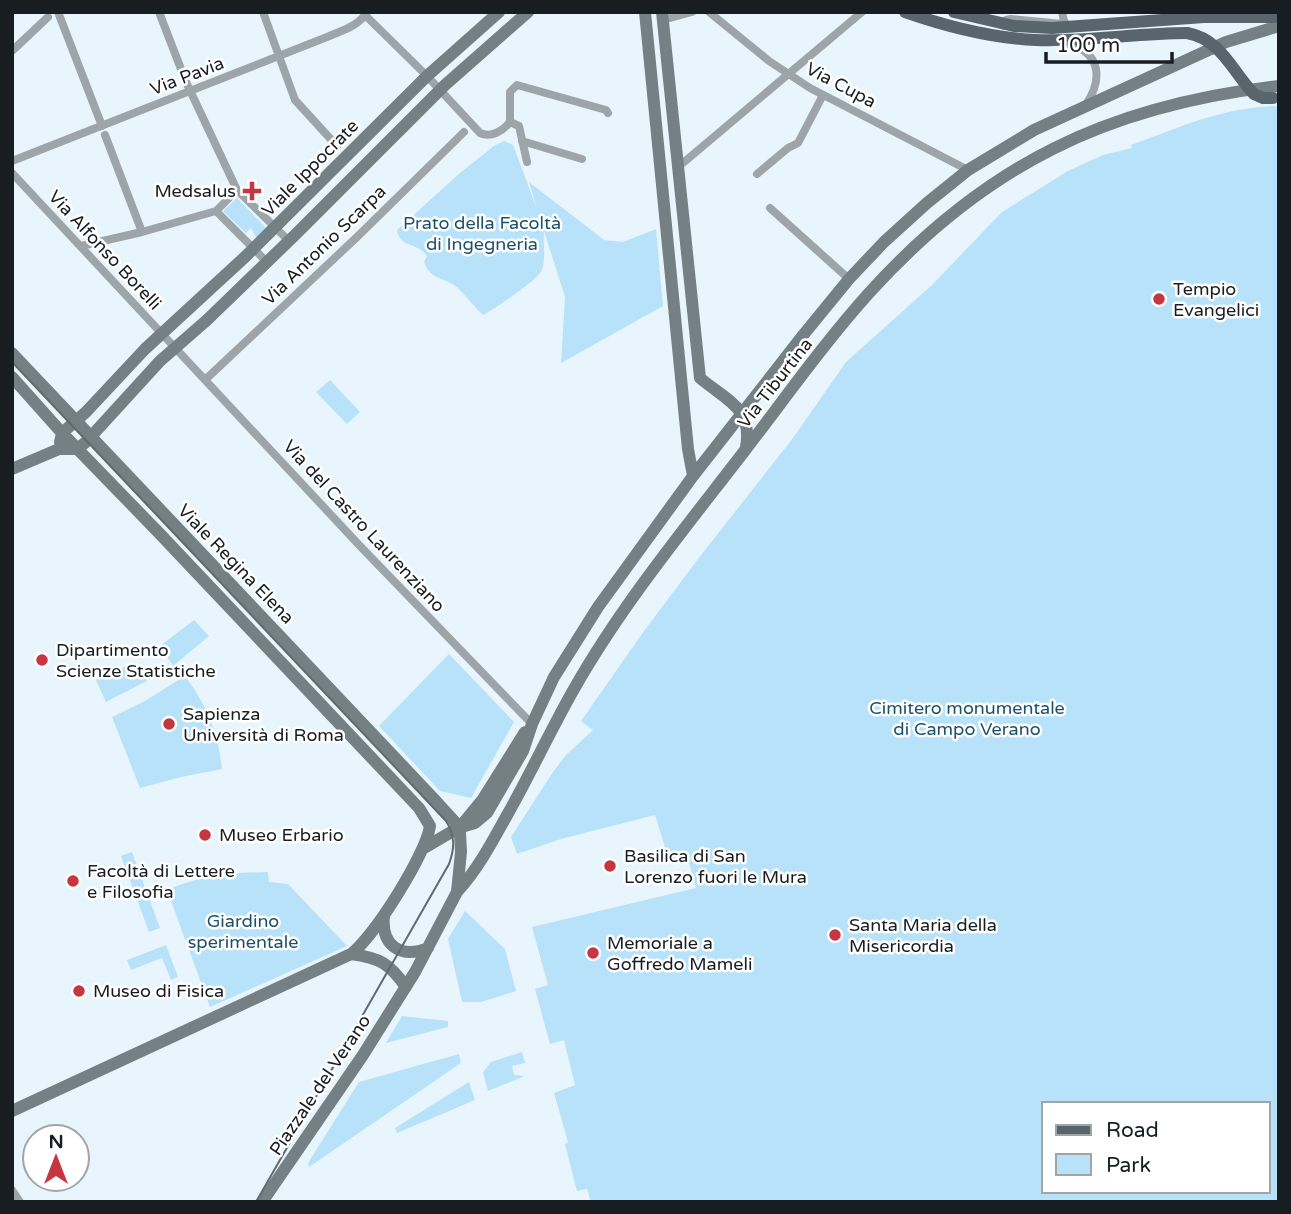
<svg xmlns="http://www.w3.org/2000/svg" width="1291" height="1214" font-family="'Varela Round',sans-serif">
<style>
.green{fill:#b7e2f9;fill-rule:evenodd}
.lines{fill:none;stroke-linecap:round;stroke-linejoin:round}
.street{stroke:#9ea5a9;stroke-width:8}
.secondary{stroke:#758085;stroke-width:12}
.primary{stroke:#59656c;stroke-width:12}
.tram{stroke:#61696e;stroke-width:2}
.primary-bridge{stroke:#59656c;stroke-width:12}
.poi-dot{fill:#c63640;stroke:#fff;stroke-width:2.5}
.labels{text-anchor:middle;stroke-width:5;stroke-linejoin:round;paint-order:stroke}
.street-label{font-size:18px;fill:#171d20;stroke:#fff}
.poi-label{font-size:18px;fill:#171d20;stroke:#fff;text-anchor:start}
.park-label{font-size:18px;fill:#1c516a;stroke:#fff}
</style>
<rect width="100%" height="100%" fill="#e8f5fd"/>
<path class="green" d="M1279 106V1202H591L587 1189 577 1191 565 1144 568 1142 554 1093 575 1085 564 1040 550 1044 535 989 548 985 532 927 696 888 687 855 669 860 655 815 561 839 517 854 511 837 553 772 566 755 593 730 581 721 644 631 698 559 793 438 846 362 932 285 1002 212 1068 171 1103 155 1132 148 1131 145 1142 141C1189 123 1228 107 1279 106ZM1044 1104H1268V1191H1044Z
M504 141 513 145 537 209 529 182 604 240 623 242 656 229 663 306 561 363 565 297 544 231C543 242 546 259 542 270 538 280 493 310 483 315 474 306 467 298 459 289 447 277 430 281 424 262L427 256C418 242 399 248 397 230L460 173 494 146Z
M237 198 265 227V232L257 239 251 228 246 233 223 211Z
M330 380 360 412 347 424 316 392Z
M194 620 209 636 173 666 160 646Z
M449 654 514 722 471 798 440 791 379 726Z
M135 662 147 681 106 702 96 680Z
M185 676C207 706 218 733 222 769L181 777 140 788 112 717 145 701Z
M132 852 160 928 149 932 121 856Z
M268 872 269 882 288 884 347 946 210 1007 167 890C203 875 229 873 268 872Z
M465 911 505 949 516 991 481 1002H462L448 939Z
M166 945 178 977 171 980 162 958 131 970 127 960Z
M402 1016 448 1021V1027L386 1043Z
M522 1052 525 1063 512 1066 514 1075 525 1076 488 1091 483 1072 491 1062Z
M459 1054 461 1063 309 1167 308 1163 359 1082Z
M469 1082 475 1100 397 1133 395 1128Z"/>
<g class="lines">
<path class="street" d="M58 12 102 126
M159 12 186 82 237 190 289 241
M263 12 295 100 337 146
M709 12 769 61 810 88 968 170
M1062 12 1064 21 1069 27
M366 16 427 76 480 133C491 138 503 131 510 122V92L517 85 606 110 608 113
M670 18 692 12
M1005 26 1006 20 1011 19 1063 24
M1066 43C1102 52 1103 80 1085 106
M12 51 48 17
M510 122 519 126 527 162
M105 135 142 232
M522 141 582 159
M12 161 327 37C341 31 359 26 367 12
M677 168 862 12
M12 173 360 546 532 724
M757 174 788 148 798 143 823 95
M770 208 849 279
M216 211 267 262
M81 246 142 232 216 211 237 190
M205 380 357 237 464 132
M12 1190 20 1202"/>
<path class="secondary" d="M645 12 688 449 693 476
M662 12 700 378C726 400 753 408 746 447
M12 353 435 800 455 822 460 833 461 852 457 892 415 972 363 1055 262 1202
M12 377 62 433 160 534 419 808 430 826C426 854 374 937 351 954L12 1111
M60 442 62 433 86 412 145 349 246 256 427 76 499 12
M12 469 59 449H77L86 442 160 361 207 320 296 234 445 85 528 12
M460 827 483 799 525 732
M424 848 458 828 475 823 487 813 523 751 532 724 554 677 598 607 693 476 804 334 849 279 884 242 927 203 968 170 1034 130 1226 42 1279 26
M457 892C478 869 491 844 506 817 530 775 550 731 574 689 623 603 686 527 746 449 786 397 825 342 869 293 985 165 1108 105 1279 86
M384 916C381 946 401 959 428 948
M351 954C380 958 389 963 406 987"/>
<path class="primary" d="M905 12C948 27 990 38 1036 40 1086 42 1137 33 1187 33
M954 12 1014 26 1052 28 1204 17H1279"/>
<path class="tram" d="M12 362 446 821C455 835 455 848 449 864L256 1202"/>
<path class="primary-bridge" d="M1187 33C1221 39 1232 71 1254 94L1263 98H1273"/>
</g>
<g class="poi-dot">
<path d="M248.5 180.5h7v7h7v7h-7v7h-7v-7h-7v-7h7z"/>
<circle cx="1159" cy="299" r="7"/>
<circle cx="42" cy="660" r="7"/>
<circle cx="169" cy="724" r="7"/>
<circle cx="205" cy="835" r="7"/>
<circle cx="610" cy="866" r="7"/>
<circle cx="73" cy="881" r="7"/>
<circle cx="835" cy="935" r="7"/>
<circle cx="593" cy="953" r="7"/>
<circle cx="79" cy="991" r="7"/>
</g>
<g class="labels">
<g class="street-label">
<text transform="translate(187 76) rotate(-21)" y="6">Via Pavia</text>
<text transform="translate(841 85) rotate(28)" y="6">Via Cupa</text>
<text transform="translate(310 168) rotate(-45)" y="6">Viale Ippocrate</text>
<text transform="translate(324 245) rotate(-44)" y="6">Via Antonio Scarpa</text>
<text transform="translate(105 250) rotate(47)" y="6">Via Alfonso Borelli</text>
<text transform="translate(775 383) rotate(-52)" y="6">Via Tiburtina</text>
<text transform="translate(364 526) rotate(47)" y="6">Via del Castro Laurenziano</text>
<text transform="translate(236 564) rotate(46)" y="6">Viale Regina Elena</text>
<text transform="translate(320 1085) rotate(-56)" y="6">Piazzale del Verano</text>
</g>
<g class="poi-label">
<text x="236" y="197" text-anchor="end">Medsalus</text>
<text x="1173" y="295">Tempio<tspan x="1173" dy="21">Evangelici</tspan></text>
<text x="56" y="656">Dipartimento<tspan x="56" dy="21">Scienze Statistiche</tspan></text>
<text x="183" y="720">Sapienza<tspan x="183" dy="21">Università di Roma</tspan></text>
<text x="219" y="841">Museo Erbario</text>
<text x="624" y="862">Basilica di San<tspan x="624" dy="21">Lorenzo fuori le Mura</tspan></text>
<text x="87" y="877">Facoltà di Lettere<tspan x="87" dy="21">e Filosofia</tspan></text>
<text x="849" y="931">Santa Maria della<tspan x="849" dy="21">Misericordia</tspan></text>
<text x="607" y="949">Memoriale a<tspan x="607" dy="21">Goffredo Mameli</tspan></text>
<text x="93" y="997">Museo di Fisica</text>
</g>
<g class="park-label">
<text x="482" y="229">Prato della Facoltà<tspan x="482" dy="21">di Ingegneria</tspan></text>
<text x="967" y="714">Cimitero monumentale<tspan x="967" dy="21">di Campo Verano</tspan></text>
<text x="243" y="927">Giardino<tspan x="243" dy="21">sperimentale</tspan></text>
</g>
</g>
<rect width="1291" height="1214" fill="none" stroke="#171d20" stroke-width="28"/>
<rect x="1042" y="1102" width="228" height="91" fill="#ffffff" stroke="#a2a5a6" stroke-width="2"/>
<rect x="1056" y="1125" width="35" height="10" fill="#59656c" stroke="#a2a5a6" stroke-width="2"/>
<text x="1106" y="1137" font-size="21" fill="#171d20">Road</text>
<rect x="1056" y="1154" width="35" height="21" fill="#b7e2f9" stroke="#a2a5a6" stroke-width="2"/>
<text x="1106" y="1172" font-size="21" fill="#171d20">Park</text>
<g transform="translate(56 1158)"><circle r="33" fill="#ffffff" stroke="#a2a5a6" stroke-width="2"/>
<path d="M0-5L12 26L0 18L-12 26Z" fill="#c63640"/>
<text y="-10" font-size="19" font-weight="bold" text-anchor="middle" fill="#171d20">N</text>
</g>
<path d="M1046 52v10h126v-10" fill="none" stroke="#171d20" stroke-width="3.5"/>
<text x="1056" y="52" font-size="21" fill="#171d20" stroke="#ffffff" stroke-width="5" paint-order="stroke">100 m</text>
</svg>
